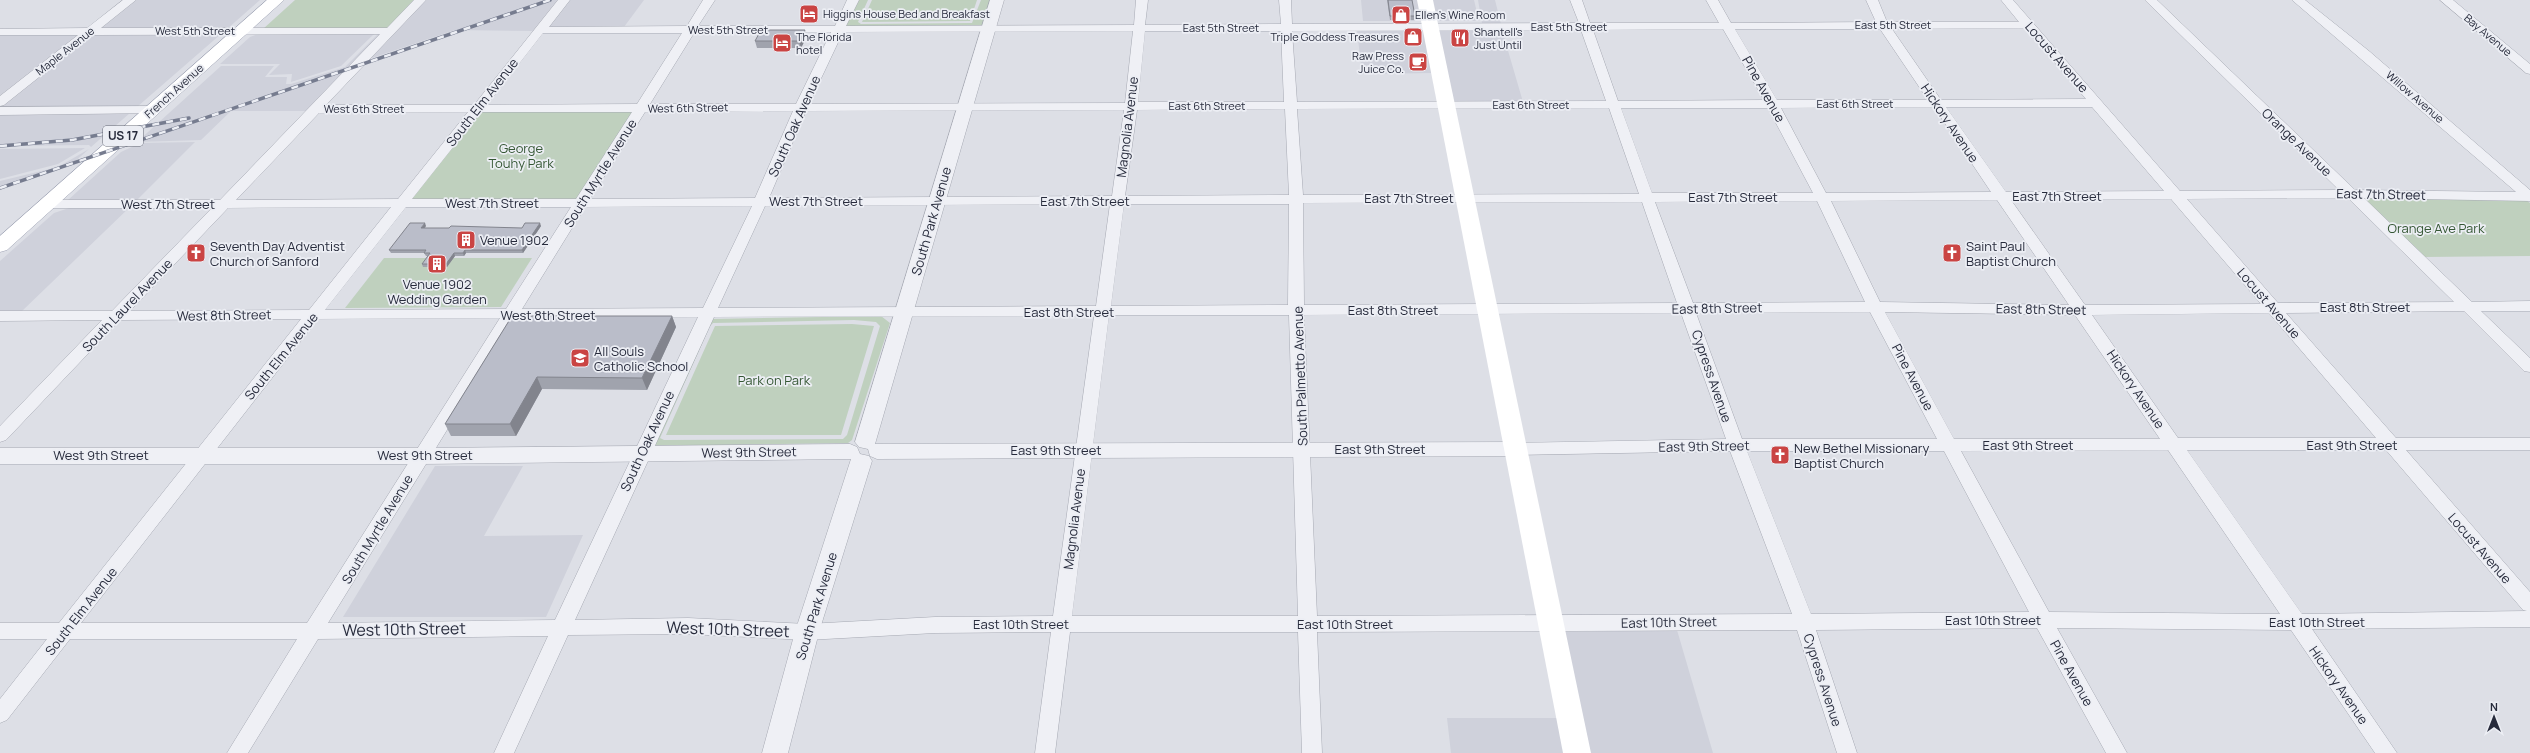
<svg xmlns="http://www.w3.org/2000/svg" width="2530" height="753" font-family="Manrope,sans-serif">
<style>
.built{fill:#cfd1db}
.green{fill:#bfd0be;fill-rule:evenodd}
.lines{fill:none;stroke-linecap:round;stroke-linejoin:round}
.minor-casing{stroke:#a6a9b3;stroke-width:1}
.tertiary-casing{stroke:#a6a9b3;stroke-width:1}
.primary-casing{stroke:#9ca1b2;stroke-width:1}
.minor{fill:#eff0f5;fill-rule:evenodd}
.tertiary{fill:#eff0f5;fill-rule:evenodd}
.secondary{fill:#fff;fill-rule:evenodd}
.primary{fill:#fff;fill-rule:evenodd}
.rail-casing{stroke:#767c8f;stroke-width:3.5}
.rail{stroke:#eceef4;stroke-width:2.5;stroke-dasharray:7;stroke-linecap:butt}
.wall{fill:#a0a3ad}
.shaded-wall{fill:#82848d}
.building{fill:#babdc9;stroke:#82848d}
.labels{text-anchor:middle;stroke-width:3.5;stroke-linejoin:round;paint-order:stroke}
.far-poi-label{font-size:11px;fill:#272b3c;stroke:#eceef4;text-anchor:start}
.far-street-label{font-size:11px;fill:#272b3c;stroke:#eceef4}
.shield{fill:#eceef4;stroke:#626673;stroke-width:1}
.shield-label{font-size:12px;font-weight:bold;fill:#272b3c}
.street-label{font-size:13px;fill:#272b3c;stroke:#eceef4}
.park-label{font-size:13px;fill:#355734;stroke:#eceef4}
.poi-label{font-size:13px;fill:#272b3c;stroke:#eceef4;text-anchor:start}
.near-street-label{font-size:16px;fill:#272b3c;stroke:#eceef4}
</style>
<rect width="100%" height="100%" fill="#dddfe6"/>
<path class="built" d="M135 0H260L227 29H98Z
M424 0H559L534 31 455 30 369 59Z
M569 0H644L624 27H547Z
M1361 0H1474L1479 21H1363Z
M1478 0H1495L1501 24H1435L1482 23Z
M1357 30H1426L1434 73 1362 74Z
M1436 30H1502L1523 102H1451Z
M221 34 137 107 0 108 91 35Z
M258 34H374L341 66 291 82 292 74 269 75 280 64H220L250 37Z
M378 34H382L309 111H231L201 140 137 142 221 66H274L265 77H287L286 84H291L345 67Z
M0 35H80L0 98Z
M130 113 91 147 89 145 0 146V114Z
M195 142 137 200H68L121 152 140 143Z
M85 148 58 164 0 179V149Z
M89 149 72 164 0 189V181L58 167Z
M75 206H131L21 312H0V261L54 213Z
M435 466H523L484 536 583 535 546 617H343Z
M1677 630 1713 753H1586L1560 632Z
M1447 718H1560L1567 753H1451Z"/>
<path class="green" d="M295 0H415L388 28 263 29Z
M857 0H868L858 22 861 24 972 23 981 0H992L984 26H845Z
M872 0H977L970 21 862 22Z
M480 112H633L578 200 410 199Z
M2362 197 2526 200 2530 203V256L2423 257Z
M384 258H532L501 307 345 308Z
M881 316 890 323 852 440 848 443 654 446 711 319ZM854 320 876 322 880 326 847 435 843 439 664 440 660 438 710 326 713 323Z
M852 324 874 326 841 435H666L715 326Z"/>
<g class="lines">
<g class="minor-casing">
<path id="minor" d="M123 0H136L101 28H387L414 0H426L326 105H474L558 0H570L549 27 687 26 703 0H715L698 26H835L847 0H859L846 26 1134 25 1136 0H1148L1145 25 1281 24 1279 0H1291L1292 24 1579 23 1570 0H1582L1590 23H1719L1706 0H1718L1731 23 1876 22 1866 0H1878L1887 22H2019L2001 0H2013L2180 191 2339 190 2145 0H2157L2355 190 2516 192 2292 0H2305L2369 51 2530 190V201L2364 198 2472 302 2530 301V311H2481L2530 358V372L2524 371 2464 311 2286 313 2396 438H2530V450H2406L2530 592V627L2312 629 2397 753H2375L2291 630 2057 628 2127 753H2106L2037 628 1816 630 1857 753H1837L1797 630 1317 632 1322 753H1302L1298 632H1070L1055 753H1035L1051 632 935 633 807 640 688 634 568 635 514 753H494L548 636 318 639 248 753H227L297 639H70L7 720 0 723V699L47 639H0V623H59L301 319 120 320 6 440 0 442V426L102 320 0 321V311H112L212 208H48L41 204 48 200H220L380 34 92 35 4 105 0 106V96L78 35H0V29L87 28ZM2025 28 2086 99 1941 100 1892 29ZM1723 29 1764 100 1618 101 1593 30ZM1735 29H1880L1928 100H1777ZM1581 30 1606 101 1297 102 1292 31ZM1133 31 1125 103 809 104 843 32ZM1145 31H1281L1284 102H1138ZM831 32 796 104H650L694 33ZM543 33H682L637 104 487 105ZM1934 107 1991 192 1826 193 1781 108ZM1946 107H2092L2164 191 2006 192ZM1609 108 1639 194 1303 195 1297 109ZM1621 108H1768L1813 193H1652ZM1285 109 1289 195 1125 196 1137 110ZM1124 110 1112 196 769 198 806 111ZM793 111 755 198 590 199 645 112ZM468 112 398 199 236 200 319 113ZM481 112H632L576 199H412ZM2348 198 2454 302 2278 303 2187 199ZM2171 199 2261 304 2085 305 2011 200ZM1997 200 2069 305 1880 302 1831 201ZM1817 201 1865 302 1693 303 1655 202ZM1642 202 1677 303 1304 305 1303 203ZM1110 204 1096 306 718 308 765 206ZM1124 204H1289L1288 305 1111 306ZM752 206 703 308 522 309 585 207ZM391 207 309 310 130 311 228 208ZM406 207H571L506 309 325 310ZM1870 312 1937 439H1742L1696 313ZM1885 312 2075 315 2160 439H1954ZM1681 313 1726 439 1516 443 1510 445 1508 449 1510 453 1516 455 1730 451 1792 614 1317 616 1304 315ZM2269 313 2376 438H2178L2092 315ZM1109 315H1289L1298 616H1072ZM1094 316 1053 616 935 617 807 624 688 618 575 620 714 317ZM698 317 555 620 328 623 516 318ZM500 318 307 623H81L318 319ZM2168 450 2280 614 2049 612 1961 451ZM2187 450H2386L2523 610 2527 611 2302 614ZM1747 451H1944L2029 612 1811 614Z
M2440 0H2453L2530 64V74L2526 73Z
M152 106 156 107 158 110 156 113 0 115V107Z"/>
</g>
<g class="tertiary-casing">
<path id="tertiary" d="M990 0H1004L875 444 1516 442 1523 444 1527 449 1523 454 1516 456 877 459 870 456 868 449 859 447 855 442Z
M850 444 857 447 860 454 869 456 872 461 819 632 788 753H762L795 632 851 459 421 464H0V448H421Z"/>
</g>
<g class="primary-casing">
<path id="primary" d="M267 0H284L7 250 0 252V236Z"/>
</g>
<use href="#minor" class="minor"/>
<use href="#tertiary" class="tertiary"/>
<path class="secondary" d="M1417 0H1433L1591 753H1563Z"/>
<use href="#primary" class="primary"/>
<g class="rail-casing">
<path id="rail" d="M0 146 72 140 189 118
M0 188 550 0"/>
</g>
<use href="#rail" class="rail"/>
</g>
<path class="wall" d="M1387 0H1412L1415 16 1414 20H1390Z
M806 38 801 48H757L755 41Z
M426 226 425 228H522L541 226 523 253H466L464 256H455L447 267H423L422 264 428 256H426L424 253H391L389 250Z
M512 316H672L676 327 647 390 542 389 516 436H451L445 424Z"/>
<path class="shaded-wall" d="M805 30 806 38 801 48 799 41Z
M425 223 426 226 422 231 421 228Z
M540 223 541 226 523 253 522 250Z
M465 250 466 253 464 256 463 253Z
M454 253 455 256 447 267 446 264Z
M672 316 676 327 647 390 642 378Z
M537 377 542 389 516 436 510 424Z"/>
<path class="building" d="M1388 0H1412L1415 16H1390Z
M761 30H805L799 41H755Z
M410 223H425L421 228H449L451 226 522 228 525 223H540L522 250H465L463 253H454L446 264H422L430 253H424L426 250H389Z
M512 316H672L642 378 537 377 510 424H445Z"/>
<defs>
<g id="hotel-square" transform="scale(1)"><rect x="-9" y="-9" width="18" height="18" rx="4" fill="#ca4443" stroke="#eceef4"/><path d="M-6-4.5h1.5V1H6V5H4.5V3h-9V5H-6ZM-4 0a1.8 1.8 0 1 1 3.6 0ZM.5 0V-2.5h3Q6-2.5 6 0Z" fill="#fff"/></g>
<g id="shop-square" transform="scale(1)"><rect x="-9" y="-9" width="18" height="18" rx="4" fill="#ca4443" stroke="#eceef4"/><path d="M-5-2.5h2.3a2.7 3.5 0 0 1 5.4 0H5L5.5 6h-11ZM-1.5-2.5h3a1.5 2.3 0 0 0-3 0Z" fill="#fff"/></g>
<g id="restaurant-square" transform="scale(1)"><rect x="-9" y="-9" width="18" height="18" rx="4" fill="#ca4443" stroke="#eceef4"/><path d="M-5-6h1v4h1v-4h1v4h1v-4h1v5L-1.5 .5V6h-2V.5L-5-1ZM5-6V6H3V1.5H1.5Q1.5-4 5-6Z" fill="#fff"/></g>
<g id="cafe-square" transform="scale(1)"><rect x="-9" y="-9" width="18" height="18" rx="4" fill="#ca4443" stroke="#eceef4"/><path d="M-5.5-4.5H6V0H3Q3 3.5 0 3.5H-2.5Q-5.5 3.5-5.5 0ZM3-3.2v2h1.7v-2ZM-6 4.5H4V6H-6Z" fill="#fff"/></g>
<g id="building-square" transform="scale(1)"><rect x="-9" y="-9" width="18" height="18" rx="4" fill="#ca4443" stroke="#eceef4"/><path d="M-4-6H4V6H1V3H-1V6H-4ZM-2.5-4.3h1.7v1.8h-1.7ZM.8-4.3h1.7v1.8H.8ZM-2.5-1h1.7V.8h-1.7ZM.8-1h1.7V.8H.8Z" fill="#fff"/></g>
<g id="church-square" transform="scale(1)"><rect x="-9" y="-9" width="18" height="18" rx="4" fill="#ca4443" stroke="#eceef4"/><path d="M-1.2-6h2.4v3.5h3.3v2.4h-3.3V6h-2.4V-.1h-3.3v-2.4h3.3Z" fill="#fff"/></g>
<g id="school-square" transform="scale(1)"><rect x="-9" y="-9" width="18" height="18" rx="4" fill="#ca4443" stroke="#eceef4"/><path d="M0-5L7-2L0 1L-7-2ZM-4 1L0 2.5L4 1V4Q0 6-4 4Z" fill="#fff"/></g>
</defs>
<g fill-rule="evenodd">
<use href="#hotel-square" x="809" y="14"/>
<use href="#shop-square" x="1401" y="15"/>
<use href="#shop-square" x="1413" y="37"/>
<use href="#restaurant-square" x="1460" y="38"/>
<use href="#hotel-square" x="782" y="43"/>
<use href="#cafe-square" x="1418" y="62"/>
<use href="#building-square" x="466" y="240"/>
<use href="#church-square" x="196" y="253"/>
<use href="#church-square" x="1952" y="253"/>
<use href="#building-square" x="437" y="264"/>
<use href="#school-square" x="580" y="358"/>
<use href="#church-square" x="1780" y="455"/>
</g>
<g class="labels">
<g class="far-poi-label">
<text x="823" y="18">Higgins House Bed and Breakfast</text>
<text x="1415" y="19">Ellen's Wine Room</text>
<text x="1474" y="36">Shantell's<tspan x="1474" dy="13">Just Until</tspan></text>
<text x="796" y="41">The Florida<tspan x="796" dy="13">hotel</tspan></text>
<text x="1399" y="41" text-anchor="end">Triple Goddess Treasures</text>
<text x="1404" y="60" text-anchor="end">Raw Press<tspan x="1404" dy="13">Juice Co.</tspan></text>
</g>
<g class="far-street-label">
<text x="1893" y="29">East 5th Street</text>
<text x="1569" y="31">East 5th Street</text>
<text x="1221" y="32">East 5th Street</text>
<text x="728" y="34">West 5th Street</text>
<text x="195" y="35">West 5th Street</text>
<text transform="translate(2488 35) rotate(40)" y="4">Bay Avenue</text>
<text transform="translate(65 51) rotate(-38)" y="4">Maple Avenue</text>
<text transform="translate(174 91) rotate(-42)" y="4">French Avenue</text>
<text transform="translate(2415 97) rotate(41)" y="4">Willow Avenue</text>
<text x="1855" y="108">East 6th Street</text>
<text x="1531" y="109">East 6th Street</text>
<text x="1207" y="110">East 6th Street</text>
<text transform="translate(688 108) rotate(-1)" y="4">West 6th Street</text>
<text x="364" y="113">West 6th Street</text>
</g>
<rect class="shield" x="103" y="126" width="40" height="20" rx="3"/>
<g class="shield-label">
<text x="123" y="140">US 17</text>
</g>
<g class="street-label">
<text transform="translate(2057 57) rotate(49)" y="5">Locust Avenue</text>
<text transform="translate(1764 89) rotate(61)" y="5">Pine Avenue</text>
<text transform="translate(482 102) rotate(-52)" y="5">South Elm Avenue</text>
<text transform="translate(1950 123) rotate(56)" y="5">Hickory Avenue</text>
<text transform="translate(794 126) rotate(-66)" y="5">South Oak Avenue</text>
<text transform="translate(1127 127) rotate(-83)" y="5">Magnolia Avenue</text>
<text transform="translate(2297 142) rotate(44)" y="5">Orange Avenue</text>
<text transform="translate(600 173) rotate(-58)" y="5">South Myrtle Avenue</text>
<text transform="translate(2381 194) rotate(1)" y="5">East 7th Street</text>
<text x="2057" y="201">East 7th Street</text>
<text x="1733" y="202">East 7th Street</text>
<text x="1409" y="203">East 7th Street</text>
<text x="816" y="206">West 7th Street</text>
<text x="1085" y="206">East 7th Street</text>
<text x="492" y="208">West 7th Street</text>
<text x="168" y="209">West 7th Street</text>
<text transform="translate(931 221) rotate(-74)" y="5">South Park Avenue</text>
<text transform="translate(2269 303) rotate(49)" y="5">Locust Avenue</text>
<text transform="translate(127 305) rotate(-46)" y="5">South Laurel Avenue</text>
<text x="2365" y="312">East 8th Street</text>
<text transform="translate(1717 308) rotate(-1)" y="5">East 8th Street</text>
<text transform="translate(2041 309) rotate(1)" y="5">East 8th Street</text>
<text x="1393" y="315">East 8th Street</text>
<text x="1069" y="317">East 8th Street</text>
<text transform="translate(224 315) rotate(-1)" y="5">West 8th Street</text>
<text x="548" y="320">West 8th Street</text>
<text transform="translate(281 356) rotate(-51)" y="5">South Elm Avenue</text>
<text transform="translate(1300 376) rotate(-92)" y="5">South Palmetto Avenue</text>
<text transform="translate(1712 376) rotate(71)" y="5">Cypress Avenue</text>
<text transform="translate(1913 377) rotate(62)" y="5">Pine Avenue</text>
<text transform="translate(2136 389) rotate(56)" y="5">Hickory Avenue</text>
<text transform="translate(647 441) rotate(-65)" y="5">South Oak Avenue</text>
<text x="2028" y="450">East 9th Street</text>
<text x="2352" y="450">East 9th Street</text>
<text transform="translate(1704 446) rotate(-1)" y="5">East 9th Street</text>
<text x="1380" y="454">East 9th Street</text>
<text x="1056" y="455">East 9th Street</text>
<text transform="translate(749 452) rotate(-1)" y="5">West 9th Street</text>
<text x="101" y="460">West 9th Street</text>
<text x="425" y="460">West 9th Street</text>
<text transform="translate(1074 519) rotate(-83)" y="5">Magnolia Avenue</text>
<text transform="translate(377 529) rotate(-59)" y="5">South Myrtle Avenue</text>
<text transform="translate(2480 548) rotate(49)" y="5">Locust Avenue</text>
<text transform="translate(816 606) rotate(-73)" y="5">South Park Avenue</text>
<text transform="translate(81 611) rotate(-52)" y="5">South Elm Avenue</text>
<text x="1993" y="625">East 10th Street</text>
<text transform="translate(1669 622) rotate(-1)" y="5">East 10th Street</text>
<text x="2317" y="627">East 10th Street</text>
<text x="1021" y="629">East 10th Street</text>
<text x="1345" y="629">East 10th Street</text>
<text transform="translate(2072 673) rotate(61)" y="5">Pine Avenue</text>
<text transform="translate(1823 680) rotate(72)" y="5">Cypress Avenue</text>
<text transform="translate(2339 685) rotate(55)" y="5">Hickory Avenue</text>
</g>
<g class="park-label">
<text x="521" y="153">George<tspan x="521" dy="15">Touhy Park</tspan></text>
<text x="2436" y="233">Orange Ave Park</text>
<text x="774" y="385">Park on Park</text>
</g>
<g class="poi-label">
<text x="480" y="245">Venue 1902</text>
<text x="210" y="251">Seventh Day Adventist<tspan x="210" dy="15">Church of Sanford</tspan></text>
<text x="1966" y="251">Saint Paul<tspan x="1966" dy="15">Baptist Church</tspan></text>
<text x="437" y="289" text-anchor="middle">Venue 1902<tspan x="437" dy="15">Wedding Garden</tspan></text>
<text x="594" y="356">All Souls<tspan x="594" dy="15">Catholic School</tspan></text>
<text x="1794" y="453">New Bethel Missionary<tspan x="1794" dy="15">Baptist Church</tspan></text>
</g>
<g class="near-street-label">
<text transform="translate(404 629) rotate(-1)" y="6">West 10th Street</text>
<text transform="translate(728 629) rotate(2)" y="6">West 10th Street</text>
</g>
</g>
<g transform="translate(2494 717)" stroke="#eceef4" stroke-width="3" paint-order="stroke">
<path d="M0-3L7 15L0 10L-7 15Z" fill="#272b3c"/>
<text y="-6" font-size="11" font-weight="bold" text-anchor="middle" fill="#272b3c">N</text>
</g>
</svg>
